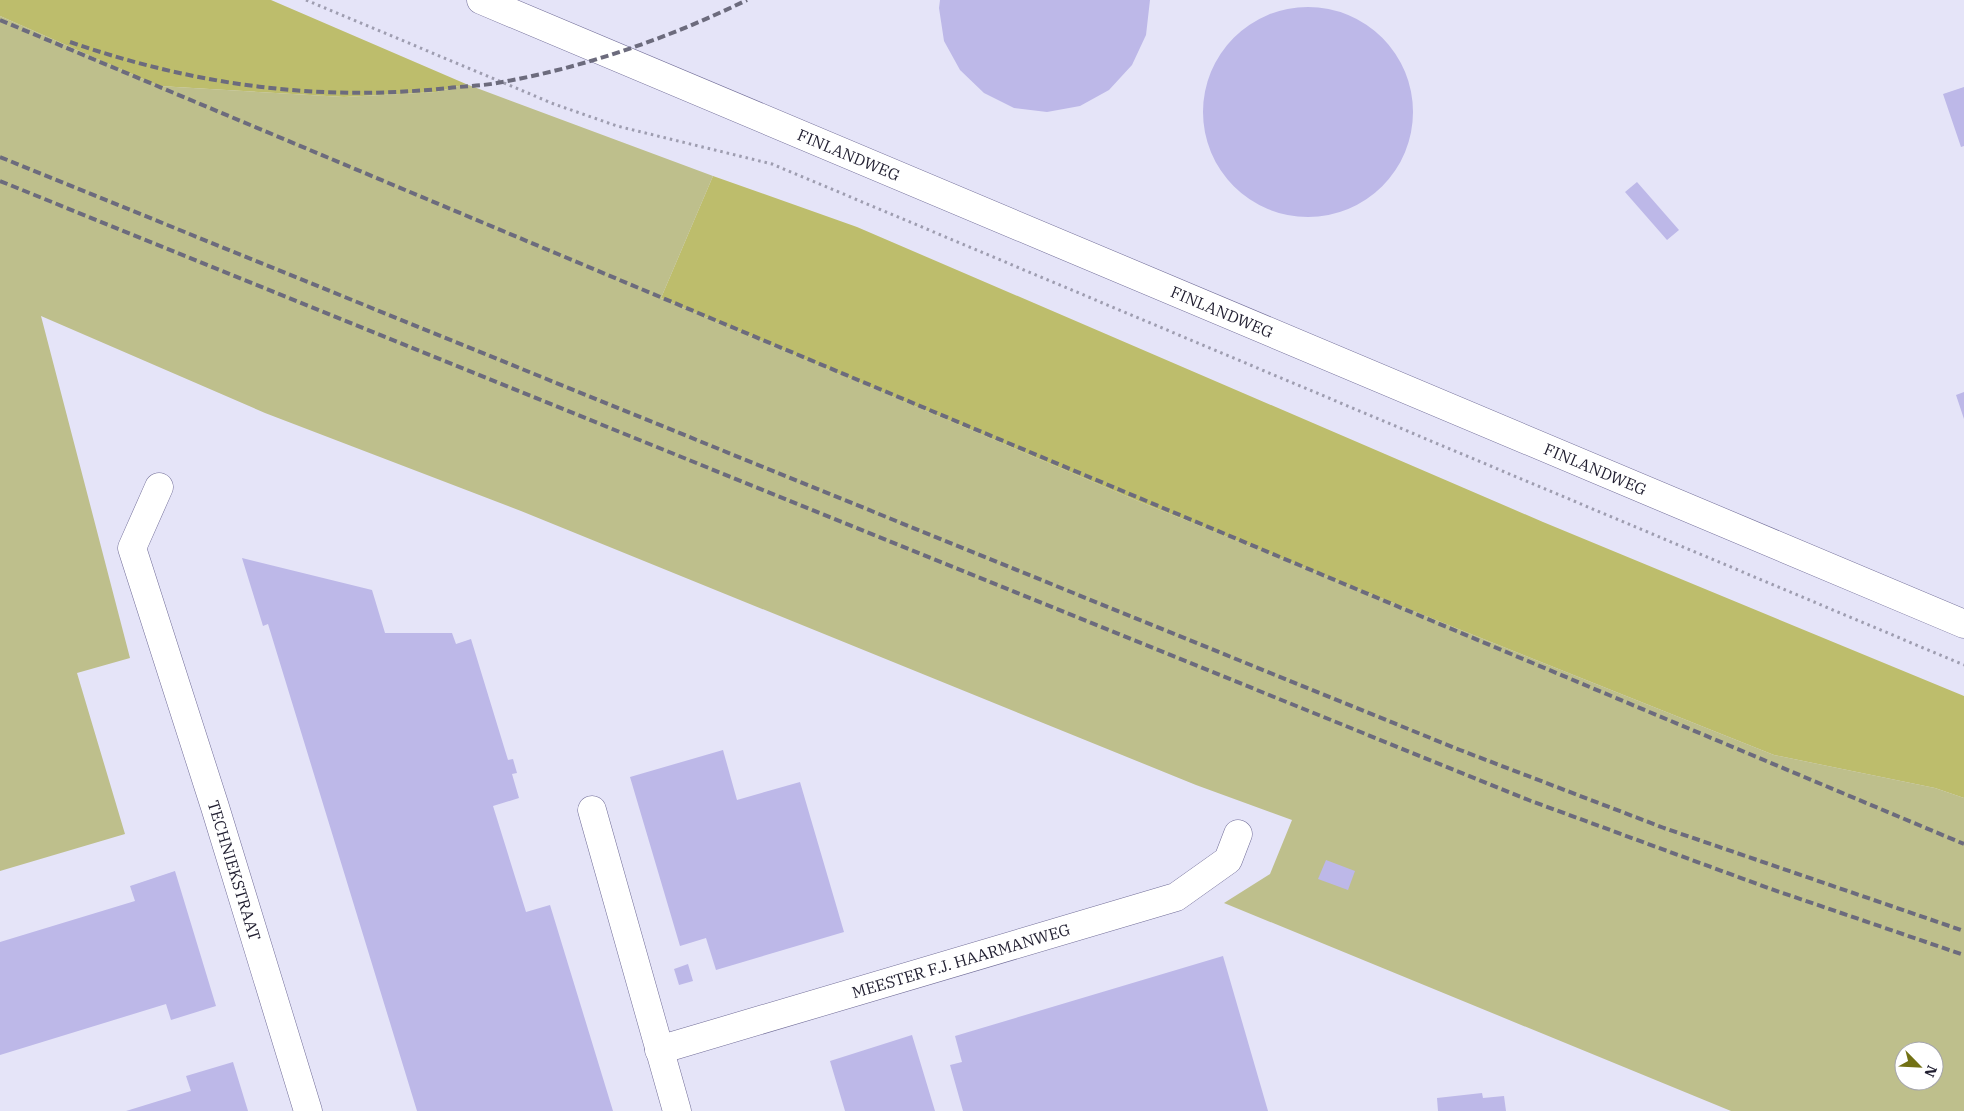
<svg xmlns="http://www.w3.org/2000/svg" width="1964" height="1111" font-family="'IBM Plex Serif',serif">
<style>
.green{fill:#bebf8c;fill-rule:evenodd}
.forest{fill:#bdbd6c}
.building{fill:#bdb8e8}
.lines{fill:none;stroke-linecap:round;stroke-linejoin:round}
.minor-casing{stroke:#716d98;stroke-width:29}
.path{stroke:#9e9db0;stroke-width:3;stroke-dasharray:2.5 4;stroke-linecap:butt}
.minor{stroke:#fff;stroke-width:28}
.rail{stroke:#6c6b7d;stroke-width:4;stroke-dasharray:8 4;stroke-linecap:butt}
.labels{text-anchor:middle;stroke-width:5;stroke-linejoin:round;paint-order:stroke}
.street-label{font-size:16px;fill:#1f1d2f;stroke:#fff}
</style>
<rect width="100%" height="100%" fill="#e5e4f8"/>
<path class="green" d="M0 16 159 86 344 97 436 92 466 84 713 176 661 298 1143 503 1774 755 1935 788 1964 798V1111H1731L1224 903 1270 874 1292 820 1196 785 521 511 265 413 41 316 130 658 77 673 125 834 0 871ZM1904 1051H1934V1081H1904Z"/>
<path class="forest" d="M0 0H271L466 84 436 92 344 97 159 86 0 16Z
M713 176 857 227 1543 522 1964 696V798L1935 788 1774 755 1143 503 661 298Z"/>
<path class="building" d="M940 0H1150L1146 35 1132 65 1109 90 1080 106 1047 112 1014 108 984 93 960 70 944 41 939 8Z
M1203 112a105 105 0 1 1 210 0a105 105 0 1 1-210 0Z
M1964 87V146L1961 147 1943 94Z
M1637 182 1679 230 1667 240 1625 192Z
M1964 392V419L1956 395Z
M242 558 372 590 385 633H452L456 644 471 639 508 760 513 759 517 773 512 774 519 798 493 806 526 912 550 905 613 1111H417L268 624 263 626Z
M723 750 737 800 800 782 844 932 716 970 706 938 680 946 630 777Z
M1326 860 1355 871 1348 890 1318 879Z
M175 871 216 1006 171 1020 166 1004 0 1055V942L135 901 130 886Z
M1223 956 1268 1111H963L950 1065 962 1062 955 1036Z
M688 964 693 981 679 985 674 969Z
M912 1035 935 1111H845L830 1061Z
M233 1062 248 1111H126L191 1091 186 1076Z
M1482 1093 1483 1098 1504 1096 1506 1111H1438L1437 1098Z"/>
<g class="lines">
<g class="minor-casing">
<g id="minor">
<path id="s1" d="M481 0 1964 624"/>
<path id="s2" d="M159 487 132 548 215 807 308 1111"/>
<path d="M592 810 677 1111"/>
<path id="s3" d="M659 1050 1176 897 1228 860 1238 834"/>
</g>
</g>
<path class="path" d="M306 0 554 104 617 126 772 164 1964 665"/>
<use href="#minor" class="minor"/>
<path class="rail" d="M0 20 1964 844
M70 42C195 85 317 102 449 88 465 86 481 86 497 83 583 68 669 38 747 0
M0 157 1460 750 1664 828 1964 931
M0 181 1531 801 1771 889 1964 955"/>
</g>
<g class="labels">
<g class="street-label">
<text dy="6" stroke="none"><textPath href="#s1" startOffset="399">FINLANDWEG</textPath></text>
<text dy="6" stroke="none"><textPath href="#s1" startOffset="804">FINLANDWEG</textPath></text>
<text dy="6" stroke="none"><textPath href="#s1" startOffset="1209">FINLANDWEG</textPath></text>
<text dy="6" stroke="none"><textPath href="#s2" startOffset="405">TECHNIEKSTRAAT</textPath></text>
<text dy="6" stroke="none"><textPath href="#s3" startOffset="315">MEESTER F.J. HAARMANWEG</textPath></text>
</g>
</g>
<g transform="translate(1919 1066) rotate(114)"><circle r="24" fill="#ffffff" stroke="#a5a5ac"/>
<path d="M0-4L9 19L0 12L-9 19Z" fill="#727114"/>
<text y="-8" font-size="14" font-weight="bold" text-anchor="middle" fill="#1f1d2f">N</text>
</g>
</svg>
